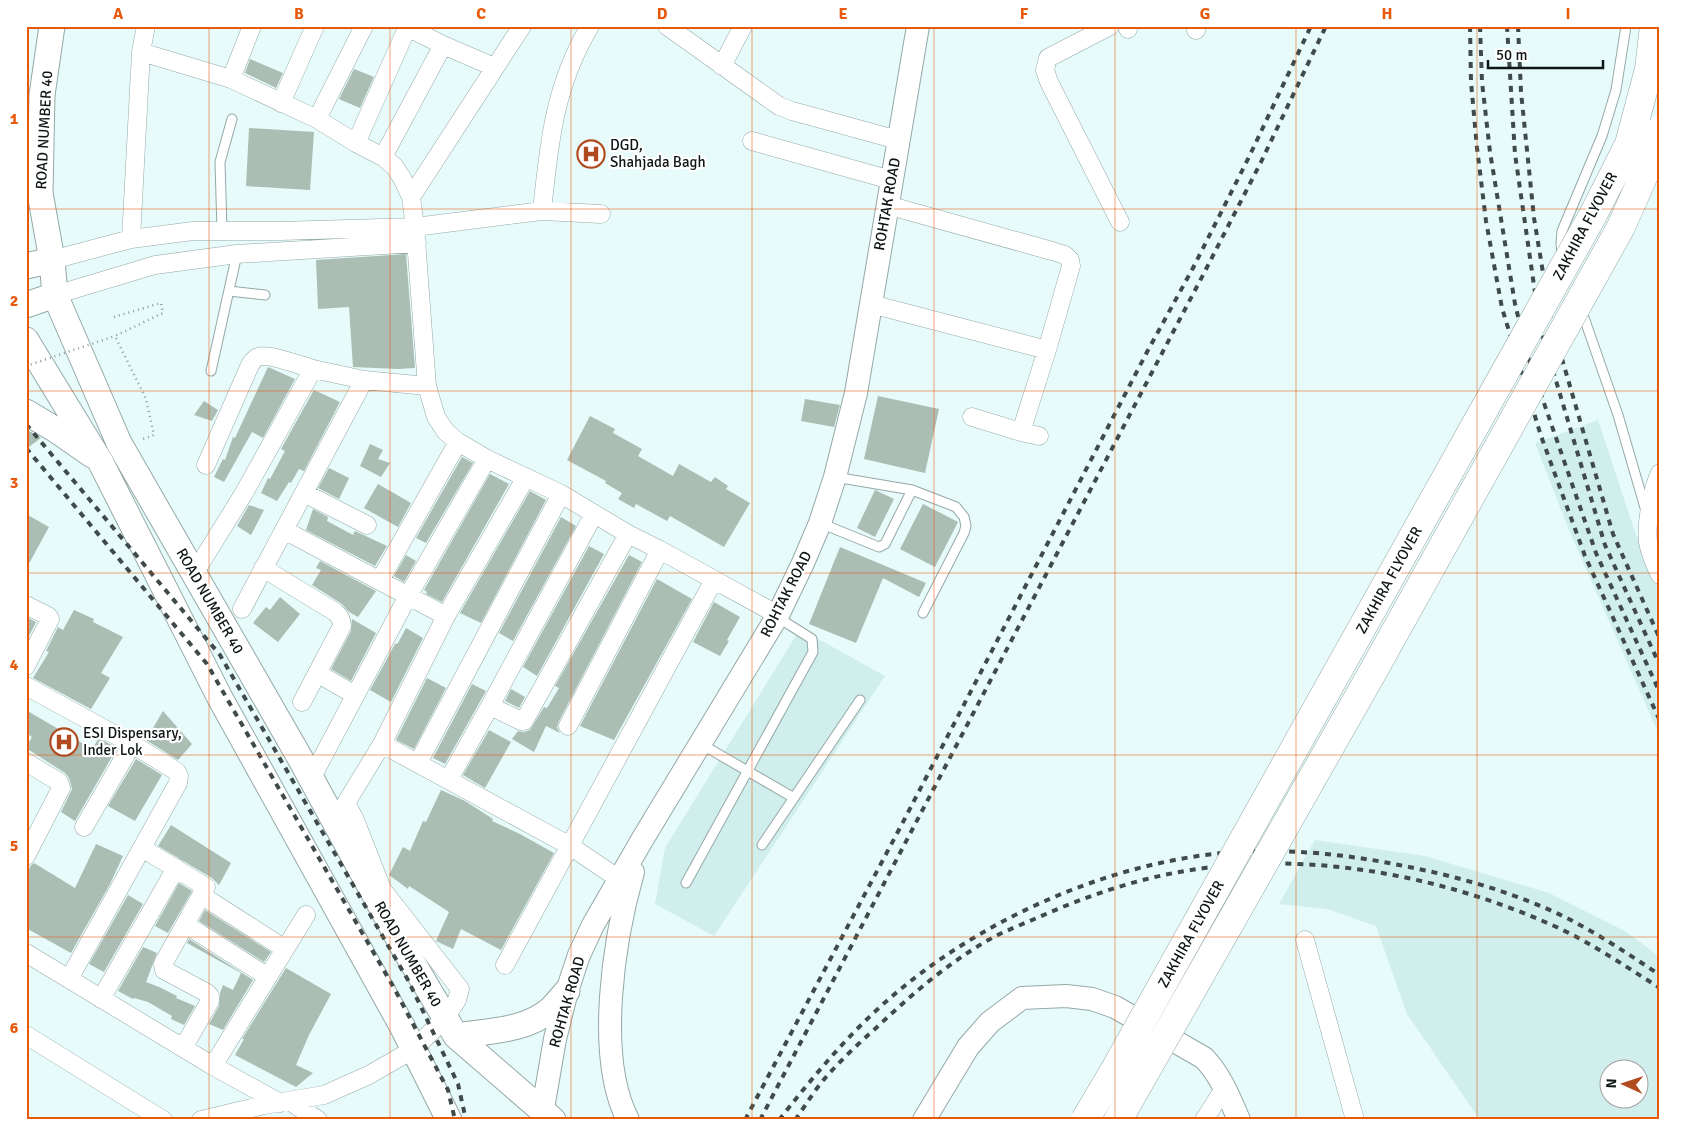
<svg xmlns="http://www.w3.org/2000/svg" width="1686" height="1146" font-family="Signika,sans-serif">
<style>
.built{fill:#d0eeec;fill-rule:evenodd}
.building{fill:#acbdb4}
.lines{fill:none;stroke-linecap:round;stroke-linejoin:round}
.service-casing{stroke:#95a8a8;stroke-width:11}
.minor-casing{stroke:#95a8a8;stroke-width:19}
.tertiary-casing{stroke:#95a8a8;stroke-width:24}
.secondary-casing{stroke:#95a8a8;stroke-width:27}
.path{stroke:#8a9999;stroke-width:2.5;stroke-dasharray:1 4;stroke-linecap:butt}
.service{stroke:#fff;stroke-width:9}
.minor{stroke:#fff;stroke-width:18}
.tertiary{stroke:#fff;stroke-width:22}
.secondary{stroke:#fff;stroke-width:25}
.rail{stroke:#404a4a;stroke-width:4;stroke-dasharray:6 6;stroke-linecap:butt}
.primary-bridge-casing{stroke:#95a8a8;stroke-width:29;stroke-linecap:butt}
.path-bridge{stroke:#8a9999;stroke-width:2.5;stroke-dasharray:1 4;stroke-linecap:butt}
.primary-bridge{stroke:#fff;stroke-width:28}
.grid{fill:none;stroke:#e8590c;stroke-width:1;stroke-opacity:0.55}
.labels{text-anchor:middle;stroke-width:4.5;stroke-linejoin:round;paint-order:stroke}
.street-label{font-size:15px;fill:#0e1515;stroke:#fff}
.poi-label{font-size:15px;fill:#0e1515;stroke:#fff;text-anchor:start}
.neatline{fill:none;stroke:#e8590c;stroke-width:2}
.grid-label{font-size:16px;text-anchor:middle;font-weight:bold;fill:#e8590c}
</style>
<rect width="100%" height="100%" fill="#e6fbfa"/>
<path class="built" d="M1598 420 1635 532 1660 587V737L1569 530 1535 443Z
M800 629 885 676 714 936 655 904 665 848Z
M1315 840 1425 856 1549 893 1625 931 1660 957V1120H1480L1407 1014 1376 926 1327 909 1279 904ZM1608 1068H1638V1098H1608Z"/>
<path class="building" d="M250 59 283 73 276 88 245 73Z
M354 69 374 77 360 108 339 99Z
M249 128 314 132 310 190 246 186Z
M582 148 595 149V155H598L597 168 582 167Z
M406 254 415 368 398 369 353 367 349 307 318 309 316 260Z
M268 367 295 379 263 438 252 432 224 482 214 477 223 459 225 460 233 437 235 438Z
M314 390 340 402 304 471 299 469 291 483 289 482 277 501 261 493 268 478 270 479 285 451 281 449Z
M878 396 939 409 925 473 864 459Z
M805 399 840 405 834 427 801 421Z
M204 401 218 410 212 421 194 415Z
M590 416 615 429 613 433 642 449 638 456 673 476 679 464 711 482 715 477 728 486 726 489 750 503 724 547 670 516 667 521 636 504 634 508 618 499 622 493 605 483 606 481 567 460Z
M26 429 41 438 26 449Z
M370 444 383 450 378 459 390 463 381 477 360 466Z
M462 457 473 463 426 543 416 538Z
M329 468 349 478 339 499 318 488Z
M490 474 509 484 442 602 426 594 427 592 424 590Z
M378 484 411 503 398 527 364 508Z
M875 490 894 499 875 537 857 528Z
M530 491 546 500 481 623 460 613Z
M923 504 958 522 935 567 900 549Z
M249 505 264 510 251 535 237 526Z
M313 509 328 517 327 521 353 535 355 531 387 546 375 566 306 530Z
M26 514 49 527 26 569Z
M561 517 576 526 513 641 499 633Z
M589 546 604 554 537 676 523 667Z
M840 547 926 583 919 597 883 578 856 643 809 624Z
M406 555 416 561 404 582 394 576Z
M629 555 642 562 559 721 557 727 560 733 546 726 534 752 512 739 518 731 524 732 530 730 544 707 547 708 559 688 555 686Z
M320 561 376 591 358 617 349 612 342 604 312 585 321 570 316 568Z
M657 579 692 599 614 740 580 726Z
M280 597 300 614 278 642 253 623 266 607 270 610Z
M714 602 740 617 727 640 729 641 720 656 693 642Z
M74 610 94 619 93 622 123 637 101 673 110 678 91 709 33 678 49 652 46 651 58 627 63 630Z
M26 617 36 622 26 642Z
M352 619 376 633 351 681 331 669 351 631Z
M406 628 423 638 391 702 370 690 395 644 398 643Z
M427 678 446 688 414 749 396 740Z
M472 684 486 691 445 764 433 758Z
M511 689 525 697 519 708 505 701Z
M26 710 92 749 99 738 117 748 75 821 61 812 72 789 69 778 65 773 26 748 32 737 26 733Z
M163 711 192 744 178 760 146 740Z
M489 730 511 742 485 788 463 775Z
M136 759 162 775 135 821 108 806Z
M441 790 465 801 493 819 492 821 520 834 554 853 501 950 461 929 453 949 436 941 449 912 409 886 408 889 389 875 403 847 410 851 423 821 426 822Z
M171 825 231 863 219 885 212 878 158 846Z
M96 844 123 856 110 884 71 953 26 928V876L31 865 34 863 75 888Z
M179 883 192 891 168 933 155 926Z
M128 895 143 904 104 972 89 964Z
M205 910 271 952 264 962 199 921Z
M189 939 253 980 223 1030 209 1024 219 1006 220 993 223 985 233 990 241 973 187 943Z
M143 947 157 953 146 982 159 987 177 996 176 998 195 1006 184 1025 171 1019 172 1016 148 1002 134 998 133 999 118 991Z
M286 968 331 994 309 1035 296 1065 313 1073 296 1087 235 1055 244 1039H242Z"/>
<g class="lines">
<g class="service-casing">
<path id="service" d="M222 231 220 162 232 119
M1562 255 1561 243 1562 231 1602 136 1616 90 1626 26
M229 291 265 295
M1581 309 1618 415 1646 511
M211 371 237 254
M835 477 912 490 956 507 964 517 966 526 964 533 923 613
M820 523 879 547 885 544 912 490
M701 744 794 798
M762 845 860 700
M686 883 813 652 812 639 777 617"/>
</g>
<g class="minor-casing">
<path id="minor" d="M405 26 443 45 494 67
M667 26 779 106 792 111 898 140
M1110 26 1048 58 1045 70 1049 82 1120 222
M1127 26 1128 29
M1196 30 1197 26
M141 52 231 79 317 119 356 143 383 157 394 166 402 178 411 197 415 227 427 386 436 417 446 432 458 442 487 459 561 494 628 534 660 550 778 615
M722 66 743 26
M231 79 252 26
M281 103 315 26
M317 119 364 26
M752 141 891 180
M356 143 408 26
M383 157 443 45
M411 197 522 26
M887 205 1052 251 1065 255 1070 260 1071 266 1047 350 1021 432 1039 436
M542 211C549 144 554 86 590 26
M131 239 141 52 146 26
M52 260 131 239 193 231H280L415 227 542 211 601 214
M55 295 155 265 237 254 417 243
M871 304 1047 350
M972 417 1021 432
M206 465 250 365C252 362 255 358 258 357 268 353 302 366 313 369
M1660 473C1652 489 1646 524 1648 542 1650 553 1655 565 1660 575
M304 493 367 525
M284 530 446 616
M200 564 244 493 313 369 364 380 427 386
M263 568 335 612C340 616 342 620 342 626L302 702
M380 580 458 442
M26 605 48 616 50 619 26 666
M242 609 364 380
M317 673 355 695
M26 686 132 744 176 771 179 776 178 783 69 979
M490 706 521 721H524L628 534
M568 726 660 550
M382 744 570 846 619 879
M26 762 59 782 61 788 26 856
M418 763 561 494
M311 779 408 596 487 459
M449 779 490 706 594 514
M84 827 132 744
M142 848 206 887 163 964 164 970 207 993 210 996V1001L183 1048
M201 895 285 949
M185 924 268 977
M1305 940 1355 1120
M26 953 213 1066 280 1103
M505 965 714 580
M101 999 176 868
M26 1035 163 1120
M213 1066 306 915
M291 1102 318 1120
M201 1120 264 1105 324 1095 369 1075 414 1049 445 1018 457 1000 460 989 382 889 355 820 346 803 382 744 446 616 526 477
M1204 1120 1225 1087"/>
</g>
<g class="tertiary-casing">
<path id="tertiary" d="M541 1120 555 1039 567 991 579 955 593 925 642 840 778 615 803 563 820 523 835 477 856 393 918 26
M628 1120C595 1056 614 939 633 872
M924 1120 968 1047 990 1022 1022 998 1066 996 1092 999 1115 1007 1204 1058C1221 1076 1229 1097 1239 1120"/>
</g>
<g class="secondary-casing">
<path id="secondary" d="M52 26 42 95 40 193 52 260 55 295 119 443 300 758 402 945 456 1036 553 1120
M26 266 52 260
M26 305 55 295
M26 340 100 461 220 698 402 1026 449 1120
M26 412 56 430 92 455
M456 1036C487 1031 527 1031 551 1009 557 1003 562 997 567 991"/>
</g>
<path class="path" d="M114 317 161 303 163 313 115 336 146 399 154 435 140 440"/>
<use href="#service" class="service"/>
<use href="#minor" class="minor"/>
<use href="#tertiary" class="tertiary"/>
<use href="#secondary" class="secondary"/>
<path class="rail" d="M1470 26 1471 82 1477 148 1486 221 1502 308 1541 436 1585 556 1660 721
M1480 26 1482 82 1490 152 1515 304 1528 357 1596 553 1660 693
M1507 26 1515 154 1540 327 1605 545 1660 666
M1518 26 1521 92 1534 218 1551 321 1613 534 1660 639
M26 424 220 655 408 980 458 1084 466 1120
M26 448 207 664 394 988 448 1090 455 1120
M745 1120 902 824 1147 352 1193 268 1249 157 1311 26
M760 1120 1203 275 1261 162 1326 26
M779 1120C817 1072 854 1027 902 988 996 911 1127 856 1250 851 1300 850 1350 855 1399 865 1451 875 1503 889 1552 911 1590 928 1625 952 1660 975
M795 1120C806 1105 815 1089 827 1076 842 1059 859 1043 876 1028 912 994 949 962 992 938 1009 929 1028 922 1046 914 1092 894 1140 878 1191 870 1308 851 1437 875 1545 922 1586 939 1623 965 1660 988"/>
<g class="primary-bridge-casing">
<path id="primary-bridge" d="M1085 1120 1114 1071 1594 213 1629 144 1649 69 1654 26
M1118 1120 1371 675 1621 227 1655 150 1660 130"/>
</g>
<path class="path-bridge" d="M26 366 115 336"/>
<use href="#primary-bridge" class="primary-bridge"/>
</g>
<path class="grid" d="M209 26V1120M390 26V1120M571 26V1120M752 26V1120M934 26V1120M1115 26V1120M1296 26V1120M1477 26V1120M26 209H1660M26 391H1660M26 573H1660M26 755H1660M26 937H1660"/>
<defs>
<g id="hospital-ring" transform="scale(1.4375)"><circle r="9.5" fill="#fff" stroke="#b04a1f" stroke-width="1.5"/><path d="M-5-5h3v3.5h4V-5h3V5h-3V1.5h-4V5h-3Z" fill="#b04a1f"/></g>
</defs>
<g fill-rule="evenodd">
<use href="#hospital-ring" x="591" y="154"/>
<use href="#hospital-ring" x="64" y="742"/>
</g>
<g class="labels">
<g class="street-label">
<text transform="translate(44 130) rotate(-87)" y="5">ROAD NUMBER 40</text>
<text transform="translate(887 204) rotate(-80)" y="5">ROHTAK ROAD</text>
<text transform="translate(1585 226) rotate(-62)" y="5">ZAKHIRA FLYOVER</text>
<text transform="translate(1389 580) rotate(-61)" y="5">ZAKHIRA FLYOVER</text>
<text transform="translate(786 594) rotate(-63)" y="5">ROHTAK ROAD</text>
<text transform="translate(210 601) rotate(60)" y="5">ROAD NUMBER 40</text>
<text transform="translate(1191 934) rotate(-61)" y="5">ZAKHIRA FLYOVER</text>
<text transform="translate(408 954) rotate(60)" y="5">ROAD NUMBER 40</text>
<text transform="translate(567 1002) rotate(-74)" y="5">ROHTAK ROAD</text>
</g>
<g class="poi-label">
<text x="610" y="150">DGD,<tspan x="610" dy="17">Shahjada Bagh</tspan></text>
<text x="83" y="738">ESI Dispensary,<tspan x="83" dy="17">Inder Lok</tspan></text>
</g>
</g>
<rect width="1686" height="1146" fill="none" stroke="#ffffff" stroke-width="55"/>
<g transform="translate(1624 1084) rotate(273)"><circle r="24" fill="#ffffff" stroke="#9fa1a1"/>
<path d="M0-4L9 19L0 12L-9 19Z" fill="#b04a1f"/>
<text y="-8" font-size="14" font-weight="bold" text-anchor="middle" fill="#0e1515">N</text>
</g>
<path d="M1488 60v8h115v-8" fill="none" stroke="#0e1515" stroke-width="2.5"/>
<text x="1496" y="60" font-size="15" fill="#0e1515" stroke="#ffffff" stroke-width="4" paint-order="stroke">50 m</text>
<rect x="28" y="28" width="1630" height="1090" class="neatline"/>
<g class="grid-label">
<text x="118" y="19">A</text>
<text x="299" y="19">B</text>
<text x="481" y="19">C</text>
<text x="662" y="19">D</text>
<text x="843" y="19">E</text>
<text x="1024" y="19">F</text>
<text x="1205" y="19">G</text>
<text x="1387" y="19">H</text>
<text x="1568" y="19">I</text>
<text x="14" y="124">1</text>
<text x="14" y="306">2</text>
<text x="14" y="488">3</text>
<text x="14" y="670">4</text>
<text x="14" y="851">5</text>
<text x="14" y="1033">6</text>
</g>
</svg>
